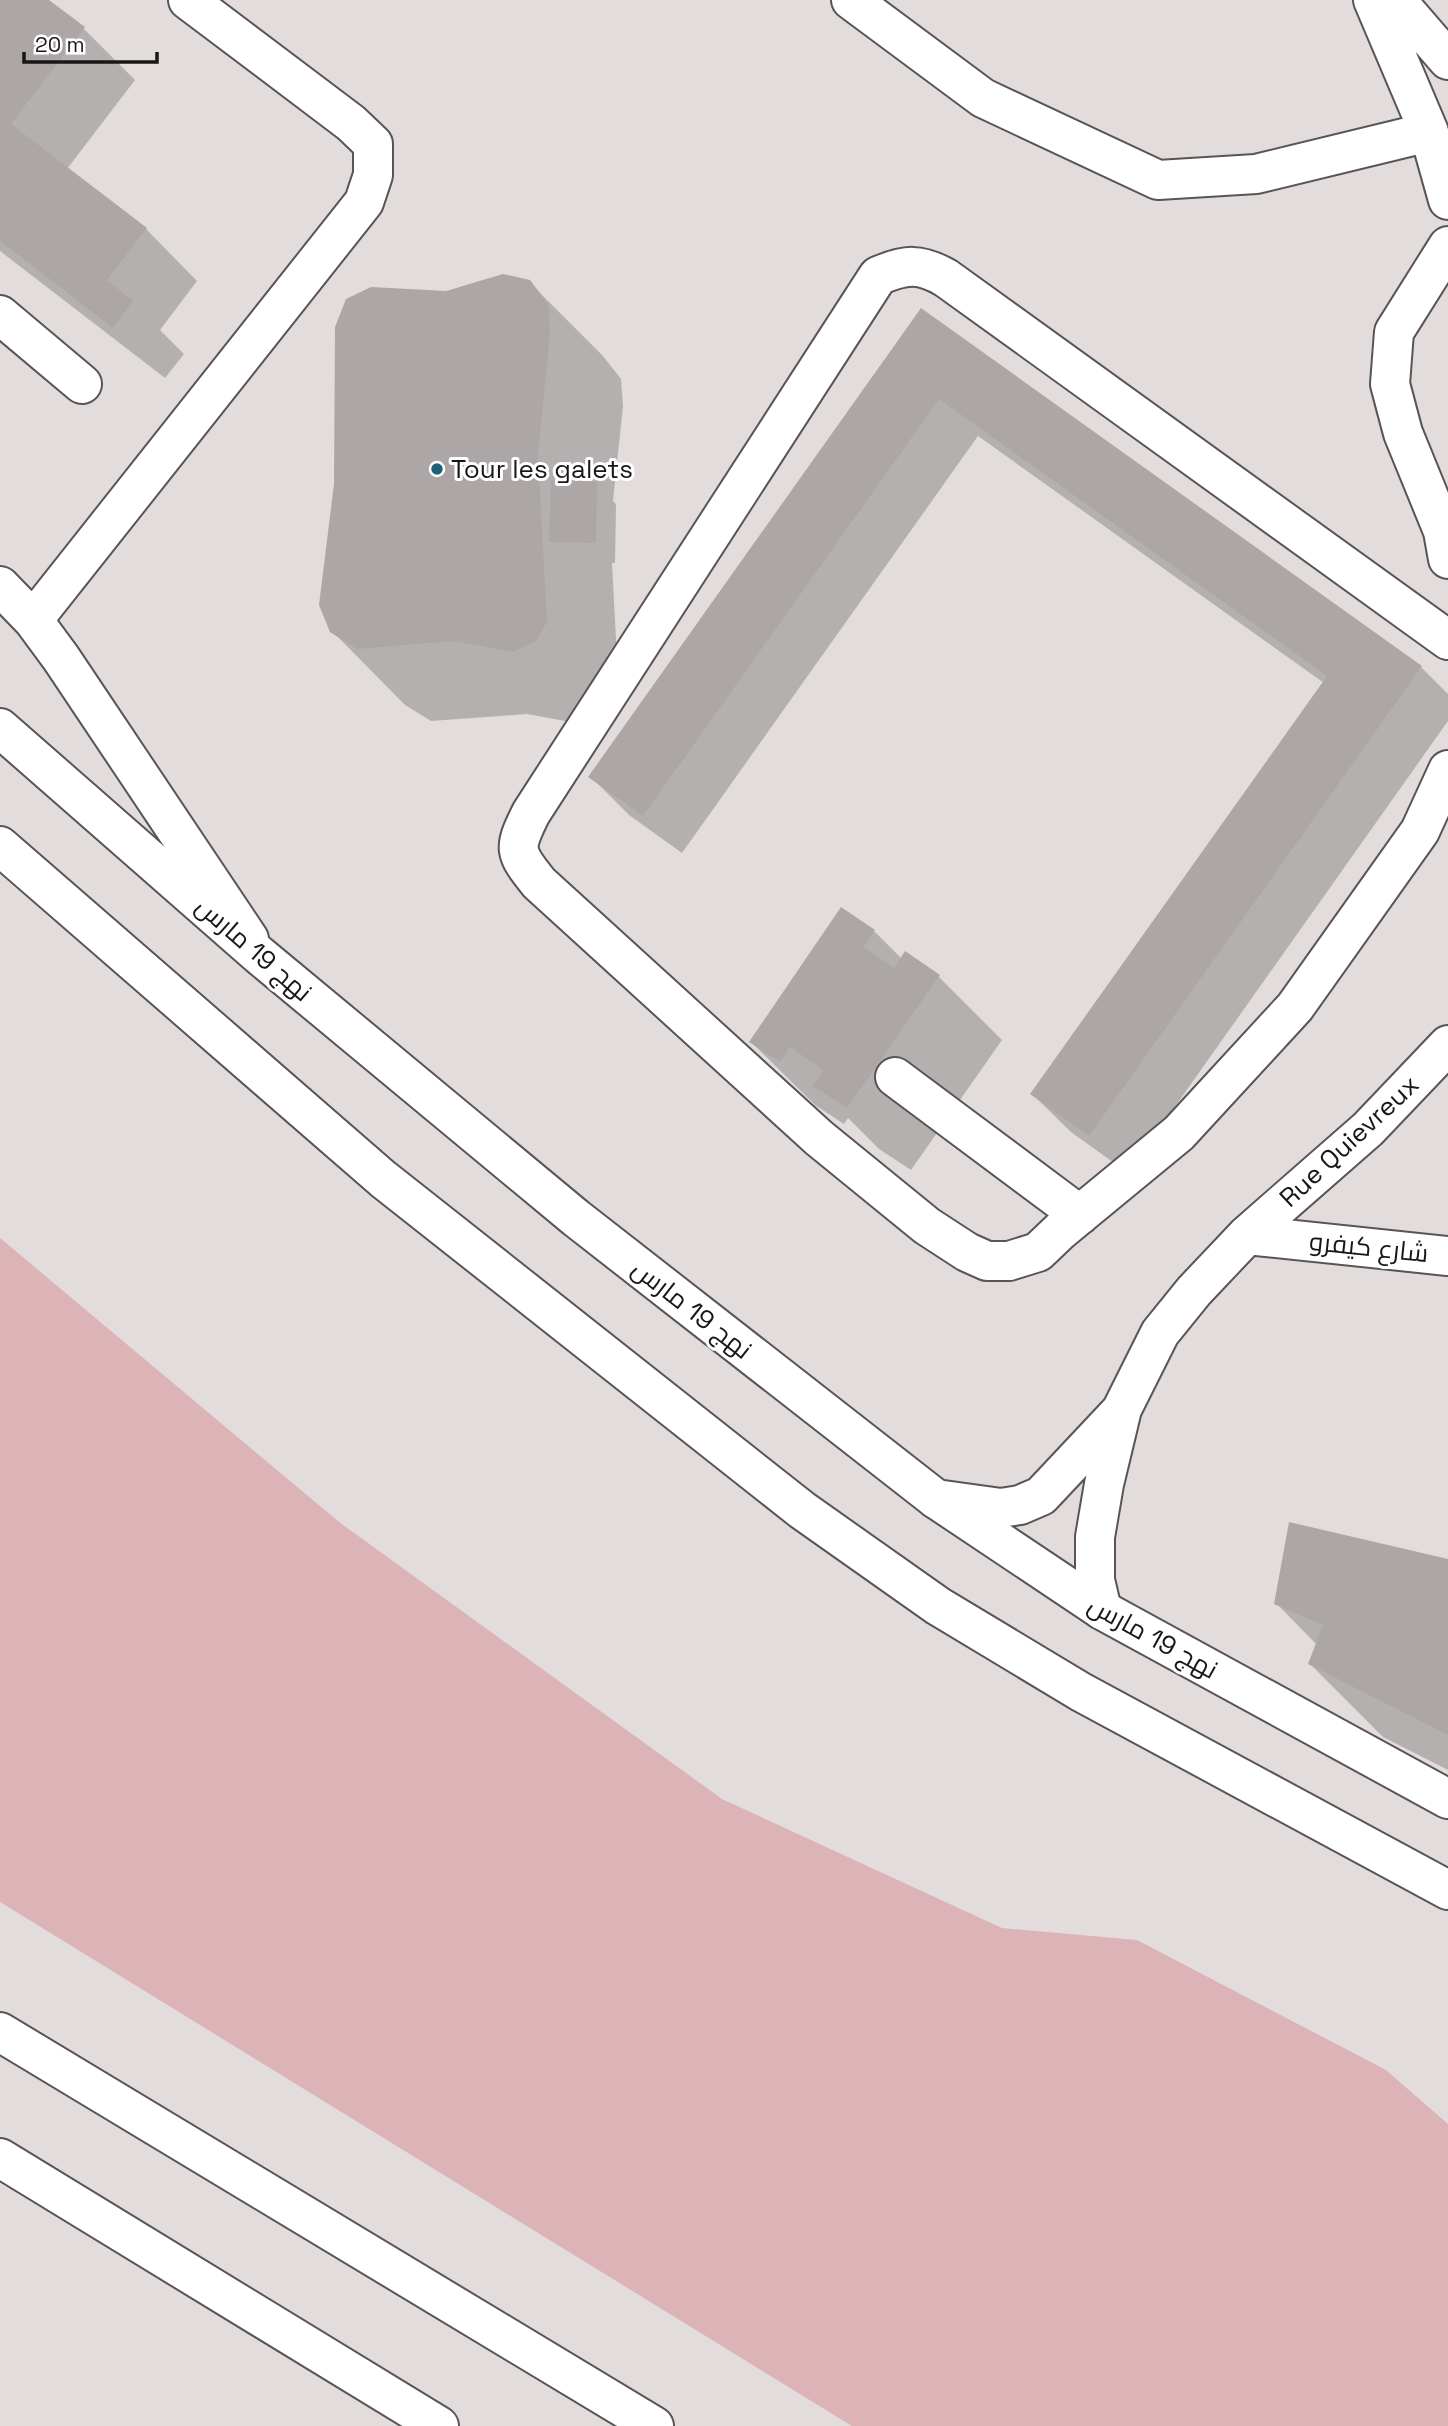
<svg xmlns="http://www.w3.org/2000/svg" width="1448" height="2426" font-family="'Space Grotesk',Cairo,sans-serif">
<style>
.green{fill:#dcb4b7}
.shadow{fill:#0003}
.building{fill:#ada6a7}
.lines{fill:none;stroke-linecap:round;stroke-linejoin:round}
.minor-casing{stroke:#5a5454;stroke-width:42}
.major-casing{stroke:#5a5454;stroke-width:42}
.highway-casing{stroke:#5a5454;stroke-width:42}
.minor{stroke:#fff;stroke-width:38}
.major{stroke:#fff;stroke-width:38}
.highway{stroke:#fff;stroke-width:38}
.poi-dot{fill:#206076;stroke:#fff;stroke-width:2.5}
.labels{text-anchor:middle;stroke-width:6;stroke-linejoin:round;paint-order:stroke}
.poi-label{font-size:26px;fill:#191616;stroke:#fff;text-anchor:start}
.street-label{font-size:26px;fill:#191616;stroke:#fff}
</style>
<rect width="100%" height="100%" fill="#e3dcdd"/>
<path class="green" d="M0 1238 339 1522 722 1799 1002 1928 1137 1940 1386 2070 1448 2124V2426H852L0 1902Z"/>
<path class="shadow" d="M0 0H46L84 29 135 80 67 169 146 229 197 281 160 330 184 354 165 378 0 251Z
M529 282 603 356 621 379 623 406 613 501 616 504 615 563H612L619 696 587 725 527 714 431 721 405 705 332 631 446 293Z
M921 310 1421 667 1448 694V721L1128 1173 1071 1132 1032 1094 1324 683 978 436 682 853 629 815 591 777Z
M874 931 902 959 939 977 1002 1040 911 1170 879 1149 848 1118 844 1124 815 1105 751 1042Z
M1448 1561V1770L1383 1737 1310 1664 1317 1645 1276 1603Z"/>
<path class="building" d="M0 0H49L85 27 11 124 147 228 107 280 133 301 113 328 0 241Z
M503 274 530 280 548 304 550 332 538 455 547 622 536 641 513 652 453 641 357 649 330 632 319 605 334 484 335 327 346 299 371 287 446 291Z
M921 308 1422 666 1089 1136 1030 1094 1327 676 939 399 643 816 588 777Z
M551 480 597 482 596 543 549 542Z
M841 907 875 930 863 947 894 968 905 951 940 975 847 1108 813 1086 823 1070 790 1047 780 1062 749 1042Z
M1289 1522 1448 1559V1735L1308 1664 1323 1625 1274 1604Z"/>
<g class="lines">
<g class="minor-casing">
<path id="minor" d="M851 0 983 98 1158 180 1256 174 1429 132
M1373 0 1429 132 1448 200
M1396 0 1448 60
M1448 246 1394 332 1390 384 1403 433 1443 531 1448 559
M0 315 82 384
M0 586 33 620 61 658 249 939
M33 620 364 202 373 175V144L351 123 188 0
M1448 640 946 278C920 263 906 264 878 276L531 813C513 849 514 852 539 883L819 1138 927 1226 967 1252 987 1261H1009L1038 1252 1060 1231 1179 1133 1295 1007 1420 831 1448 770
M895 1077 1080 1215
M1247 1235 1448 1256
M936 1499 1001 1508 1020 1505 1041 1496 1119 1413
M1102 1610 1095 1580V1537L1104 1484 1122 1409 1160 1333 1194 1291 1247 1235 1368 1129 1448 1045"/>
</g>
<g class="major-casing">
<path id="major" d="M0 728 259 955 576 1218 936 1499 1102 1610 1448 1799
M0 846 383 1179 802 1510 938 1606 1081 1692 1448 1890"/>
</g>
<g class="highway-casing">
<path id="highway" d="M0 2032 654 2426
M0 2158 439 2426"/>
</g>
<use href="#minor" class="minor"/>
<use href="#major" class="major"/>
<use href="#highway" class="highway"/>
</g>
<circle class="poi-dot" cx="437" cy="469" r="7"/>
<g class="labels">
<g class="poi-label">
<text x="451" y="478">Tour les galets</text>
</g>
<g class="street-label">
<text transform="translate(254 949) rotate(41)" y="9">نهج 19 مارس</text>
<text transform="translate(1349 1141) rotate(-43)" y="9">Rue Quievreux</text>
<text transform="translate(1369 1247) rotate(6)" y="9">شارع كيفرو</text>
<text transform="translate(692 1309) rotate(38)" y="9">نهج 19 مارس</text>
<text transform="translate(1153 1637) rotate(29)" y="9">نهج 19 مارس</text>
</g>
</g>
<path d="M24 52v10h133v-10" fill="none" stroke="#191616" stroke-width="3.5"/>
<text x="35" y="52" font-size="21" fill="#191616" stroke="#ffffff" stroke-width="5" paint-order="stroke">20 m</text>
</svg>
